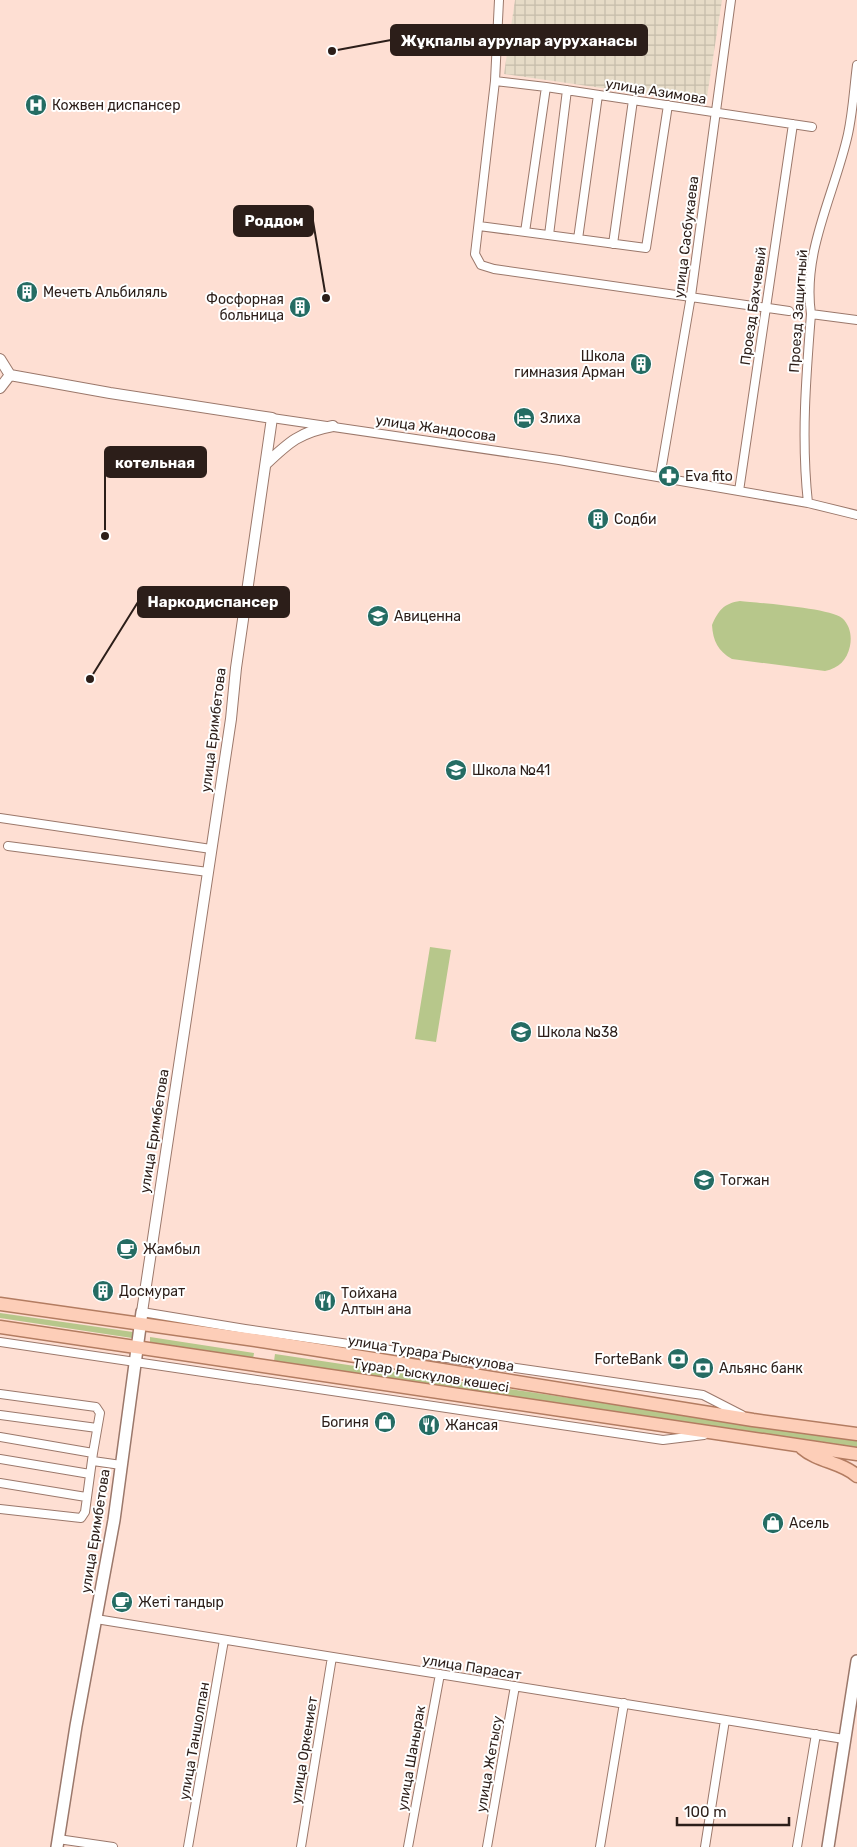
<svg xmlns="http://www.w3.org/2000/svg" width="857" height="1847" font-family="Rubik,sans-serif">
<style>
.industrial{fill:url(#industrial-grid)}
.grass{fill:#b7c78b}
.lines{fill:none;stroke-linecap:round;stroke-linejoin:round}
.minor-casing{stroke:#9b786b;stroke-width:10}
.tertiary-casing{stroke:#9b786b;stroke-width:12}
.secondary-casing{stroke:#9b786b;stroke-width:14}
.primary-casing{stroke:#b37c61;stroke-width:15}
.minor{stroke:#fff;stroke-width:8}
.tertiary{stroke:#fff;stroke-width:10}
.secondary{stroke:#fff;stroke-width:11}
.primary{stroke:#fdceb8;stroke-width:12}
.labels{text-anchor:middle;stroke-width:4;stroke-linejoin:round;paint-order:stroke}
.street-label{font-size:14px;fill:#2c1e19;stroke:#fff}
.poi-label{font-size:14px;fill:#2c1e19;stroke:#fff;text-anchor:start}
.leader{fill:none;stroke:#2c1e19;stroke-width:2}
.callout-dot{fill:#2c1e19;stroke:#fff;stroke-width:2}
.callout{fill:#2c1e19;stroke:#2c1e19;stroke-width:2}
.callout-label{font-size:15px;text-anchor:middle;font-weight:bold;fill:#fff}
</style>
<defs>
<pattern id="industrial-grid" width="8" height="8" patternUnits="userSpaceOnUse" patternTransform="scale(1.25)"><rect width="8" height="8" fill="#e6dbc7"/><path d="M0 4h8M4 0v8" fill="none" stroke="#c5bcaa"/></pattern>
</defs>
<rect width="100%" height="100%" fill="#fedfd3"/>
<path class="industrial" d="M515 0H722L706 103 504 74Z"/>
<path class="grass" d="M740 601C759 603 829 608 842 618 850 625 852 636 850 646 847 660 839 668 825 671L732 659C718 651 713 641 712 625 718 611 724 603 740 601Z
M430 947 451 950 436 1042 415 1039Z
M0 1313 133 1332 132 1338 0 1318Z
M150 1337 254 1353 253 1359 150 1344Z
M275 1354 857 1441V1448L274 1361Z"/>
<g class="lines">
<g class="minor-casing">
<path id="minor" d="M499 0 495 81 475 254 481 265 494 269 789 311
M495 81 546 87 812 127
M479 226 646 248 668 105
M525 232 546 87
M549 235 567 90
M578 239 598 95
M613 244 633 100
M811 314 857 320
M272 418 559 460 808 503 857 515
M660 477 691 296 731 0
M739 491 793 124
M808 503C801 439 806 377 811 314 802 251 835 193 848 134 853 111 854 88 857 65
M0 818 211 849
M8 846 208 872
M142 1312 245 1329 703 1395 742 1415
M0 1342 663 1440 704 1435
M0 1394 96 1407 100 1413 93 1453
M0 1415 97 1428
M0 1437 93 1453 85 1512 81 1518 0 1509
M0 1459 90 1474
M93 1461 121 1465
M0 1483 86 1497
M96 1619 844 1739
M58 1839 113 1847
M188 1847 224 1640
M301 1847 332 1657
M408 1847 440 1674
M487 1847 515 1686
M600 1847 624 1703
M705 1847 725 1720
M797 1847 816 1734"/>
</g>
<g class="tertiary-casing">
<path id="tertiary" d="M0 359 10 375
M10 375 110 393 272 418 236 668 231 719 142 1312
M0 388 10 375
M266 464C289 442 300 432 333 426"/>
</g>
<g class="secondary-casing">
<path id="secondary" d="M57 1847 76 1726 114 1520 142 1312
M828 1847 857 1661"/>
</g>
<g class="primary-casing">
<path id="primary" d="M0 1304 268 1342 753 1420 857 1434
M0 1327 857 1454
M802 1448C818 1462 842 1462 857 1476"/>
</g>
<use href="#minor" class="minor"/>
<use href="#tertiary" class="tertiary"/>
<use href="#secondary" class="secondary"/>
<use href="#primary" class="primary"/>
</g>
<defs>
<g id="hospital-disc" transform="scale(1.125)"><circle r="9.5" fill="#256c63" stroke="#fff"/><path d="M-5-5h3v3.5h4V-5h3V5h-3V1.5h-4V5h-3Z" fill="#fff"/></g>
<g id="building-disc" transform="scale(1.125)"><circle r="9.5" fill="#256c63" stroke="#fff"/><path d="M-4-6H4V6H1V3H-1V6H-4ZM-2.5-4.3h1.7v1.8h-1.7ZM.8-4.3h1.7v1.8H.8ZM-2.5-1h1.7V.8h-1.7ZM.8-1h1.7V.8H.8Z" fill="#fff"/></g>
<g id="hotel-disc" transform="scale(1.125)"><circle r="9.5" fill="#256c63" stroke="#fff"/><path d="M-6-4.5h1.5V1H6V5H4.5V3h-9V5H-6ZM-4 0a1.8 1.8 0 1 1 3.6 0ZM.5 0V-2.5h3Q6-2.5 6 0Z" fill="#fff"/></g>
<g id="pharmacy-disc" transform="scale(1.125)"><circle r="9.5" fill="#256c63" stroke="#fff"/><path d="M-2-6h4v4h4v4h-4v4h-4v-4h-4v-4h4Z" fill="#fff"/></g>
<g id="university-disc" transform="scale(1.125)"><circle r="9.5" fill="#256c63" stroke="#fff"/><path d="M0-5L7-2L0 1L-7-2ZM-4 1L0 2.5L4 1V4Q0 6-4 4Z" fill="#fff"/></g>
<g id="school-disc" transform="scale(1.125)"><circle r="9.5" fill="#256c63" stroke="#fff"/><path d="M0-5L7-2L0 1L-7-2ZM-4 1L0 2.5L4 1V4Q0 6-4 4Z" fill="#fff"/></g>
<g id="cafe-disc" transform="scale(1.125)"><circle r="9.5" fill="#256c63" stroke="#fff"/><path d="M-5.5-4.5H6V0H3Q3 3.5 0 3.5H-2.5Q-5.5 3.5-5.5 0ZM3-3.2v2h1.7v-2ZM-6 4.5H4V6H-6Z" fill="#fff"/></g>
<g id="restaurant-disc" transform="scale(1.125)"><circle r="9.5" fill="#256c63" stroke="#fff"/><path d="M-5-6h1v4h1v-4h1v4h1v-4h1v5L-1.5 .5V6h-2V.5L-5-1ZM5-6V6H3V1.5H1.5Q1.5-4 5-6Z" fill="#fff"/></g>
<g id="bank-disc" transform="scale(1.125)"><circle r="9.5" fill="#256c63" stroke="#fff"/><path d="M-6-4H6V4H-6ZM0-2.3a2.3 2.3 0 1 0 0 4.6a2.3 2.3 0 1 0 0-4.6Z" fill="#fff"/></g>
<g id="shop-disc" transform="scale(1.125)"><circle r="9.5" fill="#256c63" stroke="#fff"/><path d="M-5-2.5h2.3a2.7 3.5 0 0 1 5.4 0H5L5.5 6h-11ZM-1.5-2.5h3a1.5 2.3 0 0 0-3 0Z" fill="#fff"/></g>
</defs>
<g fill-rule="evenodd">
<use href="#hospital-disc" x="36" y="105"/>
<use href="#building-disc" x="27" y="292"/>
<use href="#building-disc" x="300" y="307"/>
<use href="#building-disc" x="641" y="364"/>
<use href="#hotel-disc" x="524" y="418"/>
<use href="#pharmacy-disc" x="669" y="476"/>
<use href="#building-disc" x="598" y="519"/>
<use href="#university-disc" x="378" y="616"/>
<use href="#school-disc" x="456" y="770"/>
<use href="#school-disc" x="521" y="1032"/>
<use href="#school-disc" x="704" y="1180"/>
<use href="#cafe-disc" x="127" y="1249"/>
<use href="#building-disc" x="103" y="1291"/>
<use href="#restaurant-disc" x="325" y="1301"/>
<use href="#bank-disc" x="678" y="1359"/>
<use href="#bank-disc" x="703" y="1368"/>
<use href="#shop-disc" x="385" y="1422"/>
<use href="#restaurant-disc" x="429" y="1425"/>
<use href="#shop-disc" x="773" y="1523"/>
<use href="#cafe-disc" x="122" y="1602"/>
</g>
<g class="labels">
<g class="street-label">
<text transform="translate(656 91) rotate(9)" y="5">улица Азимова</text>
<text transform="translate(686 237) rotate(-83)" y="5">улица Сасбукаева</text>
<text transform="translate(753 306) rotate(-82)" y="5">Проезд Бахчевый</text>
<text transform="translate(798 311) rotate(-86)" y="5">Проезд Защитный</text>
<text transform="translate(436 428) rotate(8)" y="5">улица Жандосова</text>
<text transform="translate(213 730) rotate(-83)" y="5">улица Еримбетова</text>
<text transform="translate(154 1131) rotate(-81)" y="5">улица Еримбетова</text>
<text transform="translate(431 1353) rotate(9)" y="5">улица Турара Рыскулова</text>
<text transform="translate(431 1375) rotate(9)" y="5">Тұрар Рыскұлов көшесі</text>
<text transform="translate(95 1531) rotate(-81)" y="5">улица Еримбетова</text>
<text transform="translate(472 1667) rotate(9)" y="5">улица Парасат</text>
<text transform="translate(194 1741) rotate(-80)" y="5">улица Таншолпан</text>
<text transform="translate(304 1750) rotate(-81)" y="5">улица Оркениет</text>
<text transform="translate(411 1758) rotate(-80)" y="5">улица Шанырак</text>
<text transform="translate(489 1764) rotate(-80)" y="5">улица Жетысу</text>
</g>
<g class="poi-label">
<text x="52" y="110">Кожвен диспансер</text>
<text x="43" y="297">Мечеть Альбиляль</text>
<text x="284" y="304" text-anchor="end">Фосфорная<tspan x="284" dy="16">больница</tspan></text>
<text x="625" y="361" text-anchor="end">Школа<tspan x="625" dy="16">гимназия Арман</tspan></text>
<text x="540" y="423">Злиха</text>
<text x="685" y="481">Eva fito</text>
<text x="614" y="524">Содби</text>
<text x="394" y="621">Авиценна</text>
<text x="472" y="775">Школа №41</text>
<text x="537" y="1037">Школа №38</text>
<text x="720" y="1185">Тогжан</text>
<text x="143" y="1254">Жамбыл</text>
<text x="119" y="1296">Досмурат</text>
<text x="341" y="1298">Тойхана<tspan x="341" dy="16">Алтын ана</tspan></text>
<text x="662" y="1364" text-anchor="end">ForteBank</text>
<text x="719" y="1373">Альянс банк</text>
<text x="369" y="1427" text-anchor="end">Богиня</text>
<text x="445" y="1430">Жансая</text>
<text x="789" y="1528">Асель</text>
<text x="138" y="1607">Жеті тандыр</text>
</g>
</g>
<path class="leader" d="M332 51L391 40M326 298L313 221M105 536L105 462M90 679L138 602"/>
<g class="callout-dot">
<circle cx="332" cy="51" r="5"/>
<circle cx="326" cy="298" r="5"/>
<circle cx="105" cy="536" r="5"/>
<circle cx="90" cy="679" r="5"/>
</g>
<g class="callout">
<rect x="391" y="25" width="256" height="30" rx="5"/>
<rect x="234" y="206" width="79" height="30" rx="5"/>
<rect x="105" y="447" width="101" height="30" rx="5"/>
<rect x="138" y="587" width="151" height="30" rx="5"/>
</g>
<g class="callout-label">
<text x="519" y="46">Жұқпалы аурулар ауруханасы</text>
<text x="274" y="226">Роддом</text>
<text x="155" y="468">котельная</text>
<text x="213" y="607">Наркодиспансер</text>
</g>
<path d="M677 1817v8h112v-8" fill="none" stroke="#2c1e19" stroke-width="2.5"/>
<text x="684" y="1817" font-size="15" fill="#2c1e19" stroke="#ffffff" stroke-width="4" paint-order="stroke">100 m</text>
</svg>
